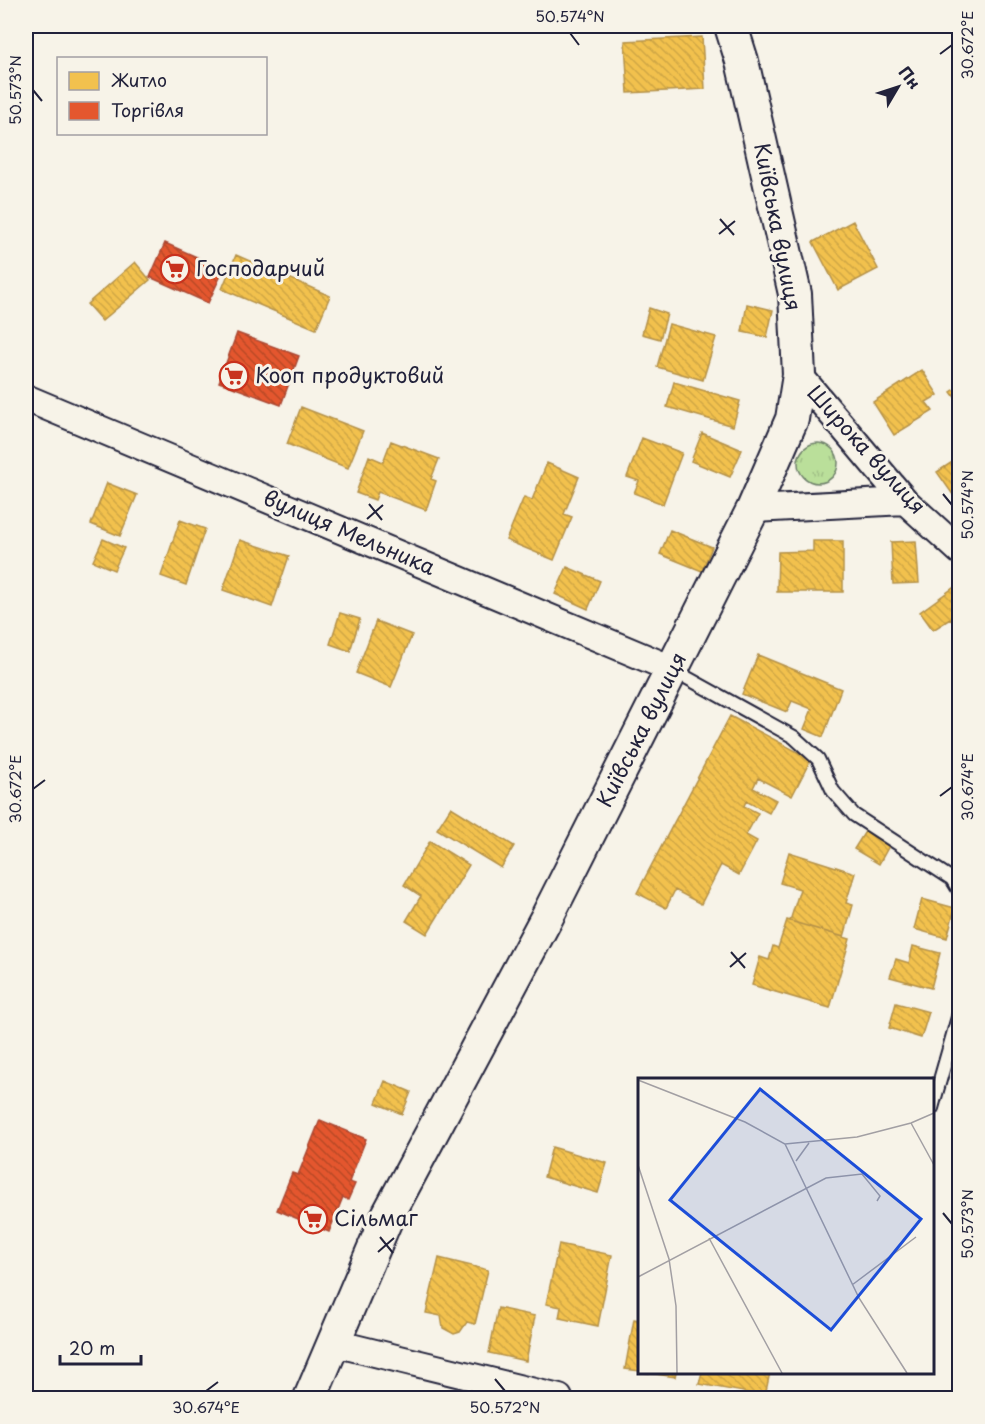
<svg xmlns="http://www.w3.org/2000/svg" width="985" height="1424" font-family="'Playpen Sans',sans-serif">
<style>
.grass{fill:url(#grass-tufts);stroke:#6e806a;stroke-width:1.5}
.homes{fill:url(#homes-back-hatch);stroke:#b49148;stroke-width:1.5}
.shops{fill:url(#shops-back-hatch);stroke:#aa4732;stroke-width:1.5}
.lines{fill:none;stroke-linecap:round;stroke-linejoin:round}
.service-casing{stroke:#22223b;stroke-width:16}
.minor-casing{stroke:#22223b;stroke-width:30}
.tertiary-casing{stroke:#22223b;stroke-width:36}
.service{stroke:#f7f3e8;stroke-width:12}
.minor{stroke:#f7f3e8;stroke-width:26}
.tertiary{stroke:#f7f3e8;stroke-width:32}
.ticks{fill:none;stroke:#22223b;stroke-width:2}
.labels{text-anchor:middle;stroke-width:6;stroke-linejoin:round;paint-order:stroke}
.street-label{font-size:21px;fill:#22223b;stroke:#f7f3e8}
.poi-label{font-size:21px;fill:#22223b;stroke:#f7f3e8;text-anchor:start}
.inset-road{fill:none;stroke:#a29fa3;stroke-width:1.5}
.view{fill:#1d4ed8;fill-opacity:0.15;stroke:#1d4ed8;stroke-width:3}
.inset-edge{fill:none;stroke:#22223b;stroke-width:3}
.neatline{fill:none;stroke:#22223b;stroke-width:2}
.ticks-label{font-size:15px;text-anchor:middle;fill:#22223b}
</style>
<defs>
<pattern id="grass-tufts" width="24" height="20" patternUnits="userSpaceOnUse" patternTransform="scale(1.5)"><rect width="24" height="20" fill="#badf9a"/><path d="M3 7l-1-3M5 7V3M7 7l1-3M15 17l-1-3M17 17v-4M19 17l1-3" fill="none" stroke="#a0bf86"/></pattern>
<pattern id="homes-back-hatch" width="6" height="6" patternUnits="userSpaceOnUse" patternTransform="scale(1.5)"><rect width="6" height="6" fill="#f2c14e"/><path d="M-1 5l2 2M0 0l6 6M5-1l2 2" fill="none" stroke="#cfa645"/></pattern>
<pattern id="shops-back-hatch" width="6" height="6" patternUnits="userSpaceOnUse" patternTransform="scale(1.5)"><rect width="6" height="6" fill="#e4572e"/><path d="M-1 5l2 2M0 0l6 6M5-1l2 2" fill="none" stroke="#b84828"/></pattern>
</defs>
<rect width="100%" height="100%" fill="#f7f3e8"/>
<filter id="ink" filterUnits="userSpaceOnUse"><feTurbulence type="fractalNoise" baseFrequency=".0167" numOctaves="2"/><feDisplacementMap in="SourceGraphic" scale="12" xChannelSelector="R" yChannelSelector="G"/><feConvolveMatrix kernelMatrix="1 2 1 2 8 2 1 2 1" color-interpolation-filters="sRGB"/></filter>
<g filter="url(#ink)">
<path class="grass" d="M798 463a20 20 0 1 1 40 0a20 20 0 1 1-40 0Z"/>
<path class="homes" d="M702 37 705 89 628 93 625 41Z
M853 221 878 269 838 290 813 242Z
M236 255 330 296 316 329 222 289Z
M135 262 150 280 102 321 87 304Z
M747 304 773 310 767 337 742 332Z
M649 308 667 314 660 339 642 334Z
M669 324 716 337 703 380 657 367Z
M922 370 938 395 926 402 933 411 894 435 873 402Z
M674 382 740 401 733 426 667 407Z
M960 386V404L951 392Z
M301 407 363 431 348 468 287 444Z
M702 433 742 450 730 477 691 461Z
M642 438 682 453 663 504 634 493 639 481 627 477Z
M391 441 439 459 431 479 436 481 426 510 378 492 375 500 356 493 369 456 383 462Z
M960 457V497L956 499 937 472Z
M547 463 579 477 564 514 572 517 554 560 506 540 524 497 532 500Z
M107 483 137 495 120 536 91 524Z
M180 520 205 529 186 585 161 576Z
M670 530 712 547 702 571 660 554Z
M103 539 124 548 114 570 93 561Z
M240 540 289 556 272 607 223 590Z
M813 541H843V592H777L778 552 813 551Z
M916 541 919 583 893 584 891 542Z
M567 567 600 581 588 609 555 594Z
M960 583V629L950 619 933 630 920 612Z
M340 613 360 619 350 651 330 644Z
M376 621 412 635 391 687 356 673Z
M758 655 841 689 823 737 804 729 812 709 792 701 787 712 742 694Z
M730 716 811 759 792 796 758 778 753 788 776 800 769 813 746 801 744 806 758 813 746 835 757 841 739 875 721 865 701 904 675 890 666 908 637 893Z
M451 807 514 846 501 868 437 829Z
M866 830 890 844 879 864 854 849Z
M430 841 469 865 427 934 406 921 421 896 404 885Z
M789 852 855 873 846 903 853 905 844 937 790 921 800 889 780 883Z
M922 899 955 908 947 938 914 929Z
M787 920 850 939 830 1008 752 985 760 957 769 960 773 946 778 948Z
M913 946 940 953 931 988 890 977 896 959 909 963Z
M896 1003 929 1012 921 1038 889 1028Z
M385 1081 411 1092 402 1114 376 1103Z
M552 1147 607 1163 598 1193 544 1177Z
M559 1244 612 1255 598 1326 559 1318 561 1307 546 1304Z
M439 1258 488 1270 475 1324 467 1322 460 1332 454 1334 443 1328 441 1316 426 1313Z
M498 1308 535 1316 526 1361 489 1353Z
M634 1319 640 1320V1371L625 1369Z
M642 1372H676L675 1377Z
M702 1372H770L765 1396 699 1384Z"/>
<path class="shops" d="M165 243 224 269 208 303 150 277Z
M237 333 299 356 281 405 219 382Z
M320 1120 366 1139 349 1182 355 1184 348 1200 343 1197 329 1232 277 1210 292 1173 298 1175Z"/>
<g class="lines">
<g class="service-casing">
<path id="service" d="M673 670 794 737 818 759 833 791 854 815 952 879 960 892
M932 1108 960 1010"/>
</g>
<g class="minor-casing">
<path id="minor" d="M799 375 905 501 960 551
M26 398 672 669
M753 509 905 501
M334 1343 559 1398"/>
</g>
<g class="tertiary-casing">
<path id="tertiary" d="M310 1398 388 1215 547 917 753 509 792 419 799 375 795 294 742 61 731 26"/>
</g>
<use href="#service" class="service"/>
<use href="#minor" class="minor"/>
<use href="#tertiary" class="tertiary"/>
</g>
</g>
<path class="ticks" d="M570 33 579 45M940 54 952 45M33 90 42 101M720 219 734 235M719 234 735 221M943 494 952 505M369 504 382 520M367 519 383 505M33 789 45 780M940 796 952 787M731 952 745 968M730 967 746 953M943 1213 952 1224M380 1237 393 1253M378 1252 394 1238M495 1379 505 1391M206 1391 218 1382"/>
<defs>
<g id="supermarket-ring" transform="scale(1.5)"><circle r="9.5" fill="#f7f3e8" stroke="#c8321e" stroke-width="1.5"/><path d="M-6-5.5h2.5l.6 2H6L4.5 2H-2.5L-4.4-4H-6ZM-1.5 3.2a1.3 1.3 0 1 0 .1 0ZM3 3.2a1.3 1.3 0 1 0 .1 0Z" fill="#c8321e"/></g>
</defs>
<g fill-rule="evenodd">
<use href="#supermarket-ring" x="175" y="269"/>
<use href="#supermarket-ring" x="234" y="376"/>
<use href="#supermarket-ring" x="313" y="1219"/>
</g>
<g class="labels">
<g class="street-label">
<text transform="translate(777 227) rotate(79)" y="7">Київська вулиця</text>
<text transform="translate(866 450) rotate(48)" y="7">Широка вулиця</text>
<text transform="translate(349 533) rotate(23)" y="7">вулиця Мельника</text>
<text transform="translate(642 730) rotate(-63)" y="7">Київська вулиця</text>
</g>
<g class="poi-label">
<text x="196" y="276">Господарчий</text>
<text x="255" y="383">Кооп продуктовий</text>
<text x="334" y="1226">Сільмаг</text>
</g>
</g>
<g transform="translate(638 1078)">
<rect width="296" height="296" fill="#f7f3e8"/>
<path class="inset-road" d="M0 2 107 44 147 66 221 220 269 295M273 45 296 87M147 66 219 59 273 45 296 35M158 83 171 65M0 87 31 181 38 228 39 295M71 160 144 295M0 199 188 100 224 96 242 118 239 123M214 207 278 159"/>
<path class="view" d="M122 11 283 141 193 252 32 122Z"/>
<rect width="296" height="296" class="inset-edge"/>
</g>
<rect width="985" height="1424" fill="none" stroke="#f7f3e8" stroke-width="66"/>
<rect x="57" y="57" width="210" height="78" fill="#f7f3e8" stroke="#a29fa3" stroke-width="1.5"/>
<rect x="69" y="72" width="30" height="18" fill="#f2c14e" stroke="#a29fa3" stroke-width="1.5"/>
<text x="111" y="87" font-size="18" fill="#22223b">Житло</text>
<rect x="69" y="102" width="30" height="18" fill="#e4572e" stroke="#a29fa3" stroke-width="1.5"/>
<text x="111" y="117" font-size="18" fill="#22223b">Торгівля</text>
<g transform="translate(898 87) rotate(51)" stroke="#f7f3e8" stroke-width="4.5" paint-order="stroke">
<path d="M0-4.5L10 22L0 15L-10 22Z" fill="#22223b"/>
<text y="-9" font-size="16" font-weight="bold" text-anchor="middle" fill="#22223b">Пн</text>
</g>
<path d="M60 1355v9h81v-9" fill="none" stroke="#22223b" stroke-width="3"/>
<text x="69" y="1355" font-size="18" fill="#22223b" stroke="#f7f3e8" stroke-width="4.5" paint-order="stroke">20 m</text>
<rect x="33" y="33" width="919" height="1358" class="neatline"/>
<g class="ticks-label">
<text x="570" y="22">50.574°N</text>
<text transform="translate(968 45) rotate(-90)" y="5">30.672°E</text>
<text transform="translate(16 90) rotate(-90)" y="5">50.573°N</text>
<text transform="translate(968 505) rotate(-90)" y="5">50.574°N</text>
<text transform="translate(968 787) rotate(-90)" y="5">30.674°E</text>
<text transform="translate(16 789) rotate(-90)" y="5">30.672°E</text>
<text transform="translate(968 1224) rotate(-90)" y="5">50.573°N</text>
<text x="206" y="1413">30.674°E</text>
<text x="505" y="1413">50.572°N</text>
</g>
</svg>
